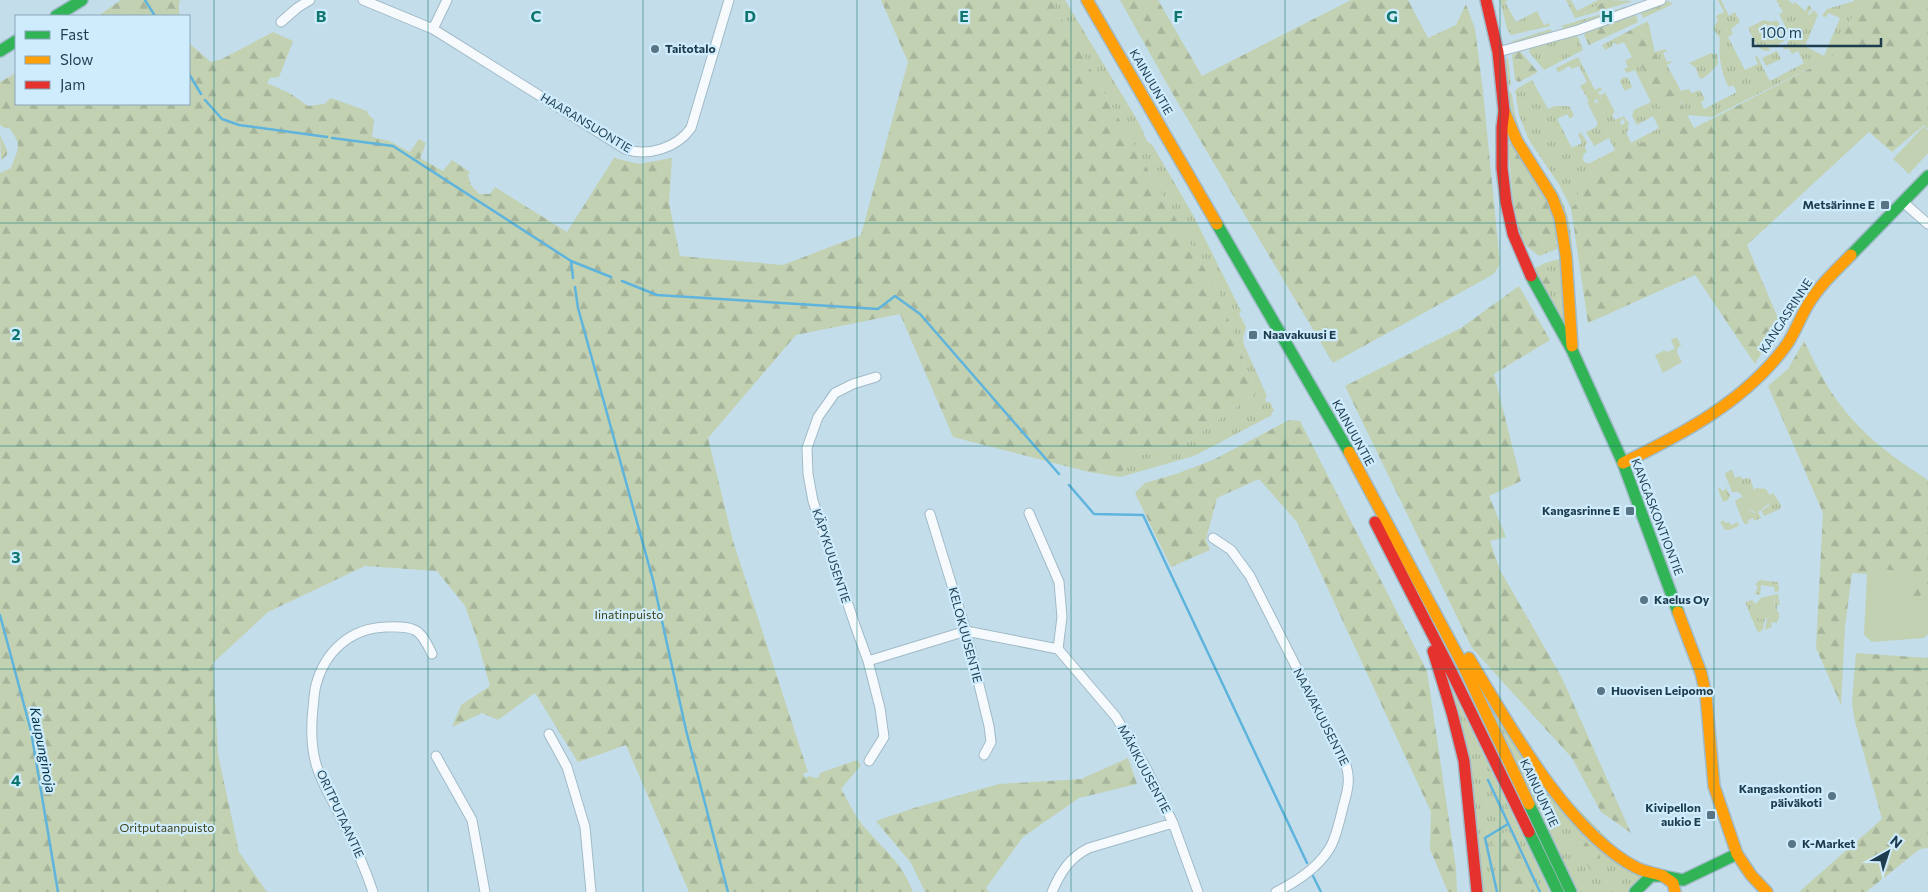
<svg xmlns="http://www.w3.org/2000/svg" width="1928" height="892" font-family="Commissioner,sans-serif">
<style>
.grass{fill:url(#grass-tufts)}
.forest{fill:url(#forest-firs)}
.green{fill:#c2d1b2}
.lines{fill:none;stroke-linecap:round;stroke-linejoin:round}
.stream{stroke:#5eb4dd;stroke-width:2.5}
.street-casing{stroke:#a0bac8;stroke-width:11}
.fast-casing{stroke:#a0bac8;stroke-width:14}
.slow-casing{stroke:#a0bac8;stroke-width:14}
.jam-casing{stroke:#a0bac8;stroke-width:14}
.street{stroke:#f6fafc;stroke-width:9}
.fast{stroke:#30b455;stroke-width:11}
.slow{stroke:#ff9f0a;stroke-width:11}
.jam{stroke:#e5322d;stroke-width:11}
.grid{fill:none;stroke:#0f766e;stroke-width:1;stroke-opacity:0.55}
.poi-dot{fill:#577585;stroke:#cfecfd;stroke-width:2}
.labels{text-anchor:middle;stroke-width:4.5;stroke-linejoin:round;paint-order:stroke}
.poi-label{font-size:12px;font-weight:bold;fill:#1d3d4e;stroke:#cfecfd;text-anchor:start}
.street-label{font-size:12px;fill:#1d3d4e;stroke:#cfecfd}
.park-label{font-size:12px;fill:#3f4218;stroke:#cfecfd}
.water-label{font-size:14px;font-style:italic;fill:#003247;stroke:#cfecfd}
.grid-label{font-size:16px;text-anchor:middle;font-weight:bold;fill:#0f766e;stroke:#cfecfd;stroke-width:4.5;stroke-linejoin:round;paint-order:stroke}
</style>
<defs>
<pattern id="grass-tufts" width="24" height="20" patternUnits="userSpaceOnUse" patternTransform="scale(1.25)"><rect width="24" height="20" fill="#c2d1b2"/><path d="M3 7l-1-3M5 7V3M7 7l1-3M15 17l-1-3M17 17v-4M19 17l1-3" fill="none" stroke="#a6b49b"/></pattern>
<pattern id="forest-firs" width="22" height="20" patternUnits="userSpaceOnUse" patternTransform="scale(1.25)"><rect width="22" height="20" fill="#c2d1b2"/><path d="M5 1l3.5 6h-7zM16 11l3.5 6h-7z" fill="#a6b49b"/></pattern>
</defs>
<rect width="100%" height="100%" fill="#c4ddeb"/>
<path class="grass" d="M1051 0H1065L1139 123 1147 141 1153 146 1193 215 1241 311 1239 314 1246 327 1243 338 1244 345 1267 396 1265 398 1266 402H1270L1274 411 1271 413 1272 415 1194 456 1120 477 1131 452 1183 445 1256 393 1219 294Z
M1500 0H1508L1505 2 1516 22 1537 11 1544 25 1549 23 1550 26 1511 35 1507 29Z
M1566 0H1571L1577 11 1598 0H1608L1584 12 1586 15 1575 18Z
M1718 0H1721L1729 16 1735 12 1740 22 1731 29 1733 34 1728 37 1745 70 1758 64 1755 57 1757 56 1770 81 1804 63 1798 51 1792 54 1789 49H1784L1783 47 1787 45 1790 36 1779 14 1783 12 1776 0H1788L1793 4 1795 2 1805 11 1809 5 1812 9 1808 13 1809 15 1814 10 1818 15 1805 46 1824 56 1840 18 1828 13 1826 17 1822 16 1827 9 1855 1 1854 13 1834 56 1712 117 1687 115 1680 100 1671 105 1652 53 1665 49 1667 51 1663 53 1667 62 1671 61 1672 62 1667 65 1681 91 1689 89 1691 93 1700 90 1705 99 1701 102 1704 109 1737 92 1733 85 1729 87C1721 75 1718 53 1720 38L1713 29 1718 20 1716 16 1724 12Z
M1668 1 1672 3 1671 5 1643 18 1641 13Z
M1635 4V6L1564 30 1561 26Z
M1777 20 1785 36 1784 41 1772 48 1770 44 1768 45 1770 50 1766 51C1756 49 1753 37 1748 28L1752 26 1756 33 1769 28 1771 22Z
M1551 29 1552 33 1515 43 1510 42Z
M1627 32 1628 39 1636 45V52L1664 117V122L1668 130 1571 208 1560 186 1529 140 1519 115 1515 91 1518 88 1532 80 1548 109 1555 106H1569L1574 115 1570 119 1567 114 1557 119 1572 148 1582 143 1578 134 1581 133 1587 142 1585 147 1587 152 1583 154 1584 157 1582 158 1585 163 1587 162 1588 164 1615 150 1609 138 1594 146 1586 132 1596 127 1598 123 1595 118 1604 113 1597 99 1594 100 1596 103 1589 106 1587 102 1589 101 1580 86 1587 82 1579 66 1572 69 1569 66 1558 73 1556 68 1578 57 1595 90 1601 87 1602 90 1598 92 1600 95 1605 93V90L1606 94 1600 97 1607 109 1612 106 1615 112 1612 115 1615 120 1621 117 1622 120 1620 122 1621 125 1625 123 1622 117 1624 116 1627 122 1629 121 1628 126 1629 130 1626 132 1631 143 1659 128 1653 116 1637 125 1632 116 1634 110 1651 102 1635 70 1627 73 1624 69 1628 67 1625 61 1632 57 1624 42 1617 45 1616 43 1612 44 1613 46 1605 50 1602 45Z
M1575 35 1578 37 1583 50 1544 70 1529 52 1530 48Z
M1777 51 1781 59 1766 66 1762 58Z
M1711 53 1717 54 1718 64C1712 69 1709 76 1701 79L1699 77 1696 68 1689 63Z
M1508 57 1511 85 1508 86 1505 62Z
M1624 77 1626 78 1628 77 1632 87 1625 91 1620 82 1621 79Z
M1510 92 1512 94C1514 111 1517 127 1525 142 1544 178 1565 188 1571 233 1571 239 1573 246 1571 252L1525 151 1512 115 1508 93Z
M1563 258 1569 339 1532 270 1545 263Z
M1732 470 1735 478 1740 476 1742 479 1750 478 1754 490 1744 497 1738 492H1732L1725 475V473Z
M1725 486 1730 495 1728 500 1723 502 1718 489 1720 488 1722 491 1726 489Z
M1773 493 1781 505 1780 509 1764 516 1761 511 1769 506 1771 498 1769 495Z
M1747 508 1754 513 1758 512 1761 518 1754 521 1753 518 1748 520 1749 523 1744 524 1739 512Z
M1724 520 1725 523 1729 522 1731 525 1738 522 1739 526 1729 530H1725L1720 522Z
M1759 580 1778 582 1779 591 1775 592 1774 587 1761 585 1760 595 1755 594 1758 586 1755 585Z
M1778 594 1780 605H1777V611L1779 612V618L1776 624 1775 622 1771 623 1772 627 1765 630 1767 618H1770L1775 605 1773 595Z
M1752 600 1760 608 1755 610 1765 618 1763 629 1760 632 1757 631 1745 602Z
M1444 673 1550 892H1480Z
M1488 706 1515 744 1642 874 1630 892H1577Z"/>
<path class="forest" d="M121 0H182L179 1V16H98Z
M881 0H1051L1219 294 1256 393 1183 445 1131 452 1120 477 1089 472 953 437 900 314 796 335 708 438 733 541 808 772 803 774 805 778 810 776 814 778 819 777 820 773 857 760 861 765 841 789C848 800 853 813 861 823 881 848 901 860 913 892H689L626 745 578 762 535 693 498 720 482 713 452 727 461 705 490 686 477 639 465 606 437 571 365 566 268 612 213 663 218 754 239 852 267 892H0V173L11 168C18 149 23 145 9 128L2 127 0 124V82L16 73V104H189V43L211 62 222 59 273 32 293 41 279 77 270 78 267 83 291 94 308 106 324 104 331 98 367 111 368 114 374 120 372 137 389 141 410 152 419 139 426 143 420 158 443 171 452 160 470 172 468 175 471 185 479 194H490L495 187 567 232 614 158 639 164 672 158 669 203 680 256 783 265 861 235 908 62Z
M1120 0H1158L1202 76 1351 0H1408L1428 38 1456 25 1466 4 1475 29 1483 91 1500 264 1494 274 1333 363 1175 98Z
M1608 0 1633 1 1586 15 1584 12Z
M1854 0H1928V129L1924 125 1892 152 1869 132 1747 245 1780 323 1755 364 1695 275 1588 323 1571 208 1578 202V185L1610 160 1667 130 1664 122V117L1636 52V45L1628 39 1627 32 1648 21 1655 53 1694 128 1832 57 1854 13Z
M1636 15 1638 22 1589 45 1584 35 1586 31Z
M1520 51 1538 72 1519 82 1515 80 1512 55Z
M0 135 7 150V155L1 160Z
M1508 144H1511C1528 165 1548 191 1555 218 1557 227 1556 239 1557 249L1539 256 1524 244 1514 214Z
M1551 270V291L1547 290 1538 273Z
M1519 286 1550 340 1494 374 1521 481 1489 496 1506 537 1490 541 1500 570 1562 678 1631 833 1601 812 1572 758 1472 648 1345 386 1461 328Z
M1804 341C1814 361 1823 381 1836 399 1860 433 1893 458 1928 480V591L1920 596H1912L1909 589 1885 569 1867 574 1852 573 1845 627 1841 705 1816 648 1823 513 1768 386 1788 369Z
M1289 420 1300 421 1427 671 1456 868 1457 892H1448L1430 849 1431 812 1297 522 1259 479 1217 498 1206 540 1210 550 1171 567 1135 493 1145 483 1176 474 1213 460Z
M1856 653 1928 658V848L1920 849 1866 892H1799L1882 819 1855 722 1852 703Z
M1128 758 1137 784 1079 798 1023 837 986 888 989 892H925L911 863 876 821 914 808 999 784 1081 779Z
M1508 830 1538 892H1507L1498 873 1493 840Z
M1581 840 1585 841 1600 857 1595 868 1590 870 1576 842Z"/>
<path class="green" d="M1764 20 1771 22 1769 28 1756 33 1752 26Z
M1606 94 1614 111 1610 113 1608 109H1606L1600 97Z
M1599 102 1604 114 1595 118 1589 106Z
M1924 126 1928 130V153L1909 174 1893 159Z
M1677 337 1681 346 1678 347 1677 353 1682 362 1663 373 1655 355 1665 350 1666 352 1675 349 1671 340Z
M1757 488 1766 489 1771 497 1770 503 1757 513 1747 508 1739 512 1735 501Z
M1885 569 1906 573C1910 581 1908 588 1912 596H1920L1928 591V634L1924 638 1872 642 1864 635 1867 574Z
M1773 595C1774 603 1777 613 1770 619L1765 618 1759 621 1754 610 1759 608 1755 605 1761 598Z"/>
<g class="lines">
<path class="stream" d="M145 0 155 16
M189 74 201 94
M205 100 222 119 239 125 327 137
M332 138 393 146 571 261 573 278
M571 261 611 277
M622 281 657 295 878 309 895 296 920 314 1059 474
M575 287 578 308 653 580 686 730 728 892
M1069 485 1094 514 1143 515 1307 863
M0 615 31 731 58 892
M1488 780 1540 892
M1313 876 1321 892
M1497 892 1485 838 1508 824"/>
<g class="street-casing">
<path id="street" d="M363 0 433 29 625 149C648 157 677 148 691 128L729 0
M281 22 297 8 310 0
M433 29 447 0
M1498 52 1578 30 1661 0
M1903 202 1928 224
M1029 513 1059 582 1062 617 1058 649
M930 514 966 631 989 726 991 742 984 755
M1213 538 1231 550 1250 576 1346 765C1351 781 1347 792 1343 807 1340 819 1337 833 1332 844 1321 866 1296 882 1276 892
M868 661 966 631 1058 649 1116 717 1145 766 1173 823 1198 892
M549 734 567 767 585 827 591 892
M436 756 472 820 485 892
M869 761 884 737 880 708 868 661 856 628 813 501 808 474 807 448 818 417 835 393 853 384 876 377
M373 892C364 865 353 841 340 816 332 799 321 782 316 764 311 746 311 726 313 708 314 700 314 692 316 685 325 651 351 628 386 627 415 626 420 628 432 654
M1052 892C1060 873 1070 857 1089 848L1173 823"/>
</g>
<g class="fast-casing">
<path id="fast" d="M56 16 82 0
M0 51 16 41
M1217 224 1349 452
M1851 255 1928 176
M1531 276 1572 350 1623 463 1678 612
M1529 804 1571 892
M1529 832 1558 892
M1635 892 1651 876H1663L1683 880 1737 854"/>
</g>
<g class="slow-casing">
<path id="slow" d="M1087 0 1217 224
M1504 111 1517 141 1552 197 1560 218 1566 256 1572 346
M1349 452 1463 665 1529 804
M1623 463C1683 434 1745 401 1785 347 1795 334 1800 317 1809 303 1820 285 1836 270 1851 255
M1678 612 1701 673 1706 695 1714 786 1737 854 1751 875 1767 892
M1469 658C1507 722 1569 834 1637 868 1645 872 1655 873 1663 876
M1663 876 1673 883 1675 892"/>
</g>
<g class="jam-casing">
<path id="jam" d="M1486 0 1498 52 1504 111 1502 127V168L1506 202 1513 234 1531 276
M1375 522 1452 673 1529 832
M1433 651 1452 713 1464 761 1477 892"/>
</g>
<use href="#street" class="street"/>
<use href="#fast" class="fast"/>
<use href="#slow" class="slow"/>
<use href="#jam" class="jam"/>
</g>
<path class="grid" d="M214 0V892M428 0V892M643 0V892M857 0V892M1071 0V892M1285 0V892M1500 0V892M1714 0V892M0 223H1928M0 446H1928M0 669H1928"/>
<g class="poi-dot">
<circle cx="655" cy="49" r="5"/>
<rect x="1880" y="200" width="10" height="10" rx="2.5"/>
<rect x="1248" y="330" width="10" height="10" rx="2.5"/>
<rect x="1625" y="506" width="10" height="10" rx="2.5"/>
<circle cx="1644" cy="600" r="5"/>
<circle cx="1601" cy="691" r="5"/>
<circle cx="1832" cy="796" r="5"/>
<rect x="1706" y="810" width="10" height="10" rx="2.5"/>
<circle cx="1792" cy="844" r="5"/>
</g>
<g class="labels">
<g class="poi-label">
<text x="665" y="53">Taitotalo</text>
<text x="1875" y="209" text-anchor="end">Metsärinne E</text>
<text x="1263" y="339">Naavakuusi E</text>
<text x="1620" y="515" text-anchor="end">Kangasrinne E</text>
<text x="1654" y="604">Kaelus Oy</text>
<text x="1611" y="695">Huovisen Leipomo</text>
<text x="1822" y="793" text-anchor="end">Kangaskontion<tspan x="1822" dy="14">päiväkoti</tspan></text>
<text x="1701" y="812" text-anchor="end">Kivipellon<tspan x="1701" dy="14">aukio E</tspan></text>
<text x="1802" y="848">K-Market</text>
</g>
<g class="street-label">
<text transform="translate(1151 82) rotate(60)" y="4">KAINUUNTIE</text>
<text transform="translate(586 123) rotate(31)" y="4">HAARANSUONTIE</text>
<text transform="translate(1786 316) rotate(-57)" y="4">KANGASRINNE</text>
<text transform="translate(1353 433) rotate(61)" y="4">KAINUUNTIE</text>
<text transform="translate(1657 517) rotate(69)" y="4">KANGASKONTIONTIE</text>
<text transform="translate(831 556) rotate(72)" y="4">KÄPYKUUSENTIE</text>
<text transform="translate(965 635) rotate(75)" y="4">KELOKUUSENTIE</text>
<text transform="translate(1321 717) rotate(63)" y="4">NAAVAKUUSENTIE</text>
<text transform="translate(1144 769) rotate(62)" y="4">MÄKIKUUSENTIE</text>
<text transform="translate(1539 793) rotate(65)" y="4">KAINUUNTIE</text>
<text transform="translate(340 814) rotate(65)" y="4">ORITPUTAANTIE</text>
</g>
<g class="park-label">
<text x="629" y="619">Iinatinpuisto</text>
<text x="167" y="832">Oritputaanpuisto</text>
</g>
<g class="water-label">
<text transform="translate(43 750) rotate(79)" y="5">Kaupunginoja</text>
</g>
</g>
<g class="grid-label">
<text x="321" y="22">B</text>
<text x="536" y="22">C</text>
<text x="750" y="22">D</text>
<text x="964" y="22">E</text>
<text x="1178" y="22">F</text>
<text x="1392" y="22">G</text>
<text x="1607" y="22">H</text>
<text x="16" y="340">2</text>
<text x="16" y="563">3</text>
<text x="16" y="786">4</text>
</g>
<rect x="15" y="15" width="175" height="90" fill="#cfecfd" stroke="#88a6b7"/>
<rect x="25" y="31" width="25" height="8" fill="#30b455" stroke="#88a6b7"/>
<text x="60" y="40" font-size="15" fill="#1d3d4e">Fast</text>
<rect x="25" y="56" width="25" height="8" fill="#ff9f0a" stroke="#88a6b7"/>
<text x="60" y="65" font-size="15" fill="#1d3d4e">Slow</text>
<rect x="25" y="81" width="25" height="8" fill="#e5322d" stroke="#88a6b7"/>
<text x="60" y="90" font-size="15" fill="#1d3d4e">Jam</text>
<g transform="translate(1888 852) rotate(39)" stroke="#cfecfd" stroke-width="4" paint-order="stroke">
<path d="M0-4L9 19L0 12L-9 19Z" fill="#1d3d4e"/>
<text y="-8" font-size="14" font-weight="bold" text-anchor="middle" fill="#1d3d4e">N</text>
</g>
<path d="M1753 38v8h128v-8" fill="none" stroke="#1d3d4e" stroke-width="2.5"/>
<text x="1760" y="38" font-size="15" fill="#1d3d4e" stroke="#cfecfd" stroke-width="4" paint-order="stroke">100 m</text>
</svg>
